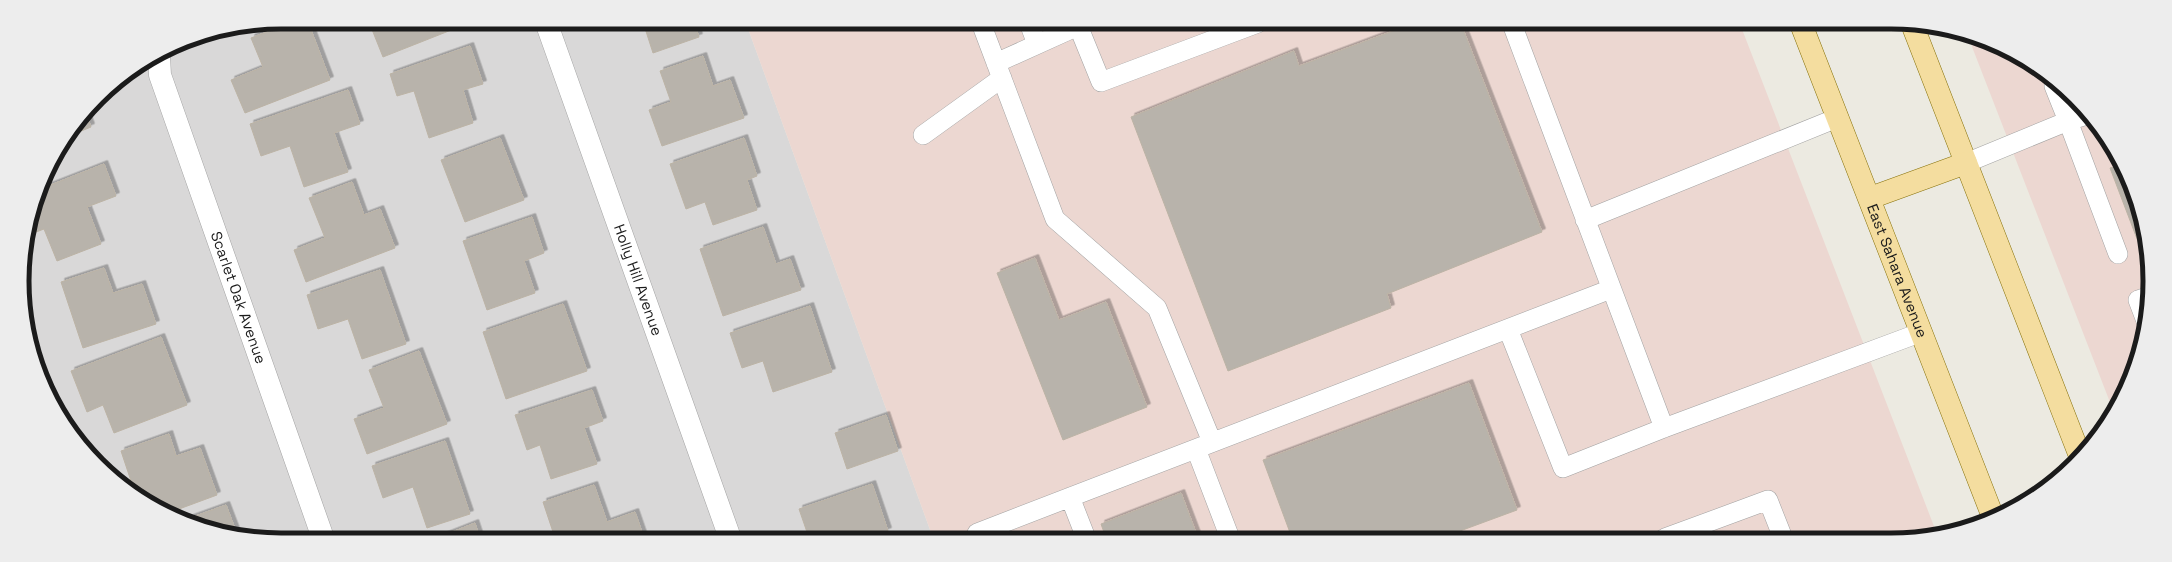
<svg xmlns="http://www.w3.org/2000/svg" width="2172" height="562" font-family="'Space Grotesk',sans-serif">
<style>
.residential{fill:#d9d8d8}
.commercial{fill:#ecd7d1}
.building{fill:#b8b3ab;stroke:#bcb3a5;filter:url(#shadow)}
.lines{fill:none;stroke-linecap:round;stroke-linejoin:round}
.lane-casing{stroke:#a2a2a2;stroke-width:20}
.street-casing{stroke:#a2a2a2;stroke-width:23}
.primary-casing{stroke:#87720b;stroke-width:23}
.lane{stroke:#fff;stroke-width:19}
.street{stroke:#fff;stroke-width:22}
.primary{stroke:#f4dd9f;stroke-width:22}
.labels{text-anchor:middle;stroke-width:3;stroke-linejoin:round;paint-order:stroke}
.street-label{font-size:15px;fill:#1b1b1b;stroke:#fff}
.rim{fill:none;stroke:#1b1b1b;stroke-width:5}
</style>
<defs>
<filter id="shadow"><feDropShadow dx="3.5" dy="-3.5" stdDeviation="0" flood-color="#0004"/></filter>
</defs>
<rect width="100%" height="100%" fill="#eceae1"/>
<path class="residential" d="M281 22 746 23 933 538H247L151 505 76 439 31 348 23 264 49 167 110 86 182 42Z"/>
<path class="commercial" d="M746 23 1740 24 1937 534 1925 538H933Z
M1969 39 2021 57 2097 124 2141 214 2148 315 2123 396 2113 410Z"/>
<path class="building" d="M292 22H308L330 80 245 113 231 80 263 67 251 38Z
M369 22H463L464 25 383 57Z
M620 22H640L622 29Z
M643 22 694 23 699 37 653 53Z
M1412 24H1461L1542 232 1387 294 1391 308 1228 371 1131 117 1294 51 1299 66Z
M470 46 483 84 463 90 473 123 429 138 414 91 397 96 390 74Z
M703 56 713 86 730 80 744 118 662 146 649 110 671 102 660 71Z
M348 90 360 124 334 133 348 172 304 187 290 146 261 156 250 124Z
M87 116 91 127 74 134Z
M500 138 524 200 465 222 441 160Z
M744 138 757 176 747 180 757 210 713 225 705 202 686 209 670 164Z
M104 164 116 196 87 207 101 244 57 261 44 229 31 234 43 188Z
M2117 166 2141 214 2142 252 2110 168Z
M352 182 364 215 380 209 395 248 306 282 294 250 325 238 309 198Z
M532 217 544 253 524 261 535 293 487 310 463 241Z
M763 227 776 264 790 259 801 290 723 316 700 249Z
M1035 258 1059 320 1106 302 1147 407 1063 440 997 273Z
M104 268 113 293 142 284 156 324 83 348 61 282Z
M380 270 406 344 362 359 348 319 318 329 307 295Z
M563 304 587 371 506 399 483 332Z
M810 306 832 372 773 392 763 361 742 368 730 333Z
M161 337 187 405 114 433 103 405 87 412 71 371Z
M419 351 447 424 367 454 354 419 384 408 369 370Z
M1469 383 1517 510 1441 538H1292L1263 460Z
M592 390 603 421 584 428 597 464 551 479 540 445 527 450 515 415Z
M886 415 898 451 847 469 835 433Z
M169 434 176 456 200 448 217 495 171 512 151 505 134 490 121 451Z
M445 441 470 514 427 528 413 487 383 498 372 466Z
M872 484 888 531 870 538H809L799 509Z
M594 485 607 522 635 512 644 538H555L543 502Z
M1181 493 1198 538H1106L1101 524Z
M226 505 237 534 190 518Z
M475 523 480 538H437Z"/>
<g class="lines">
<g class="lane-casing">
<path id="lane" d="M981 23 1055 219 1157 308 1212 442
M1029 23 1037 44
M1077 23 1101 82 1258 23
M1512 24 1664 428
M996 63 1078 26
M2054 86 2068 121 2087 115
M923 135 1002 78
M1966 163 2068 121 2118 254
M1585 220 1837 118
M2146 321 2138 300 2147 297
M1508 329 1563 468 1664 428 1922 332
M1196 449 1230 538
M1070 497 1086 538
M977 533 1611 289
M1665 538 1768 500 1783 538"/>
</g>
<g class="street-casing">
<g id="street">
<path id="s1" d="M546 22 730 538"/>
<path id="s2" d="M159 56 160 75 323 538"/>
</g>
</g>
<g class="primary-casing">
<g id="primary">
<path id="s3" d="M1801 24 1993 517"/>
<path d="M1912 24 2080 456"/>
<path d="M1870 198 1966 163"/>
</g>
</g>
<use href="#lane" class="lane"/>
<use href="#street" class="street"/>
<use href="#primary" class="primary"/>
</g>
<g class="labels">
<g class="street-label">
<text dy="5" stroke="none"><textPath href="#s3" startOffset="265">East Sahara Avenue</textPath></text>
<text dy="5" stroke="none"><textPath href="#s1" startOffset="274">Holly Hill Avenue</textPath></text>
<text dy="5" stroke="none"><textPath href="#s2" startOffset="255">Scarlet Oak Avenue</textPath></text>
</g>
</g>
<path d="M0 0H2172V562H0ZM281 29H1891A252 252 0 0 1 2143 281V281A252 252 0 0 1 1891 533H281A252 252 0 0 1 29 281V281A252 252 0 0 1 281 29Z" fill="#ededed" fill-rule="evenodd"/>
<path class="rim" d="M281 29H1891A252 252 0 0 1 2143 281V281A252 252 0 0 1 1891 533H281A252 252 0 0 1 29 281V281A252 252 0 0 1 281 29Z"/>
</svg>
